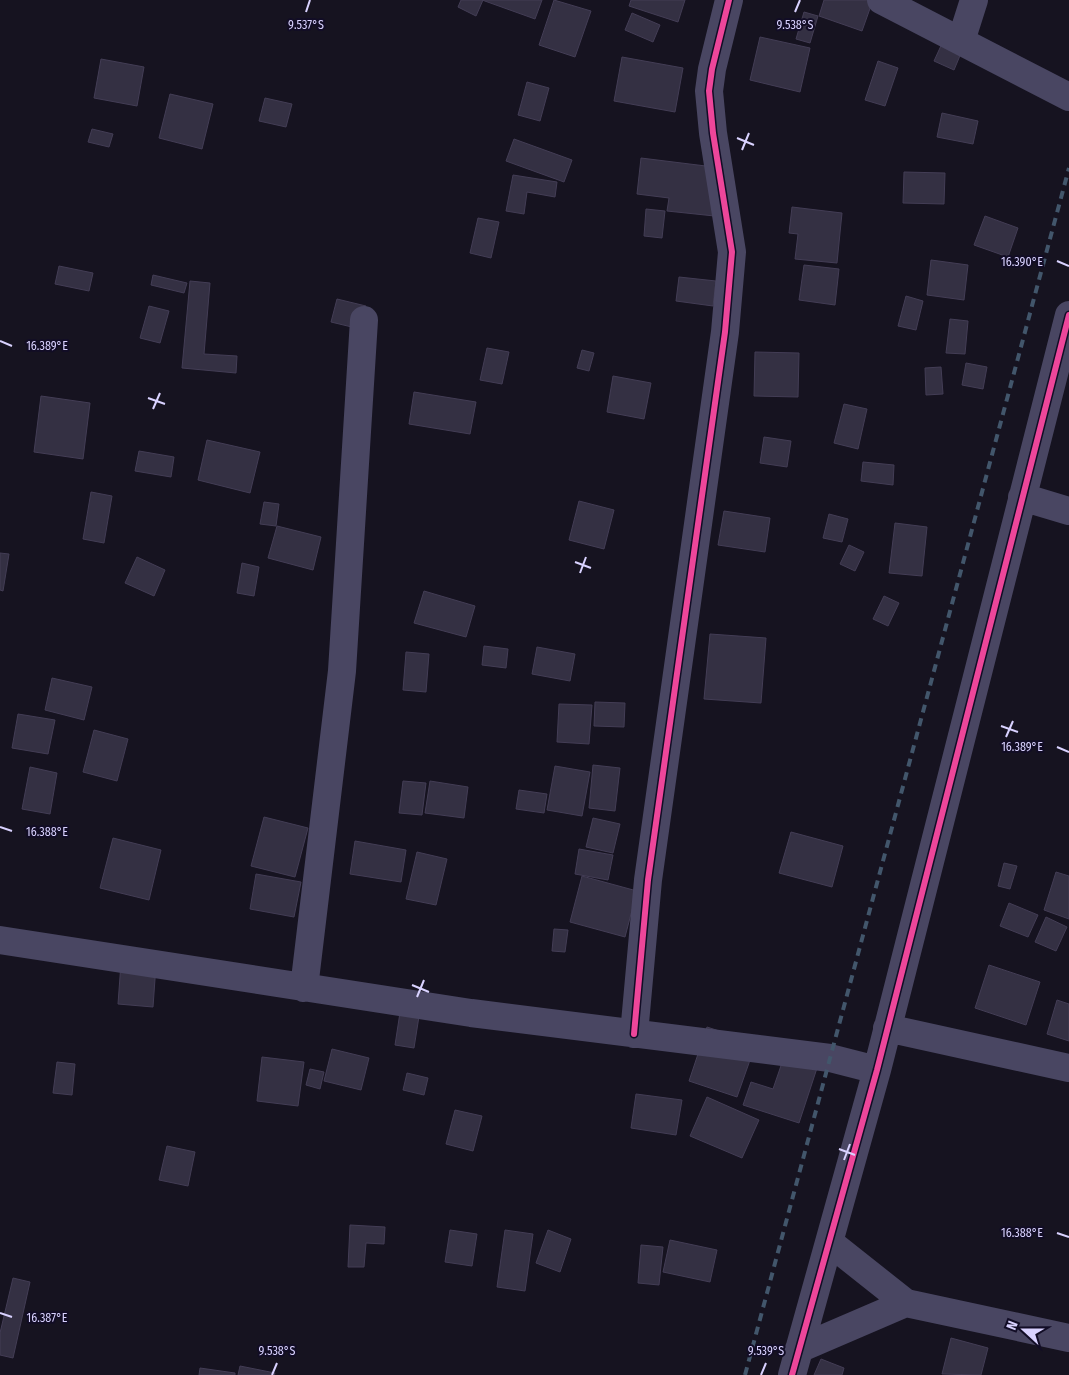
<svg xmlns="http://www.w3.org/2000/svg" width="1069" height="1375" font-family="'Fira Sans Condensed',sans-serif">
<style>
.building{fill:#343043;stroke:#433d55}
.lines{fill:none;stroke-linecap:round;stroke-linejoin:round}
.minor{stroke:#494662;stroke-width:28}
.rail{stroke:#42566b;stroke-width:4;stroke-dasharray:8 6;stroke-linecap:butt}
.cycleway-casing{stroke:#120d26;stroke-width:9}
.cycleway{stroke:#ed469a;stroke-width:6}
.ticks{fill:none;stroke:#d9d2ff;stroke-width:2}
.ticks-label{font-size:12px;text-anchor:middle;fill:#d9d2ff;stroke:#120d26;stroke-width:4;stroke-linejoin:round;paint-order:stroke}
</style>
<rect width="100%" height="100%" fill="#161320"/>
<path class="building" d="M461 0H483L476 16 458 7Z
M482 0H542L535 19Z
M554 0 591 11 575 57 539 45Z
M631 0H685L678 22 629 6Z
M824 0H873L862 31 819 16Z
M804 12 818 16 810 43 796 39Z
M632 13 660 25 653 42 625 30Z
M950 26 969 34 954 70 934 61Z
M760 37 810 48 800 92 750 80Z
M622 57 683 68 675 112 614 101Z
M101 59 144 67 137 106 94 98Z
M878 61 898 68 885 106 865 100Z
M527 82 549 88 540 121 518 115Z
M170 94 213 104 202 149 159 138Z
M265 98 292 104 286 127 259 121Z
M942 113 978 121 973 144 937 137Z
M92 129 113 134 109 147 88 142Z
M514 139 572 160 564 182 506 161Z
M641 158 730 169 724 217 667 211 669 198 637 194Z
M904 172 945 173 944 204 903 203Z
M513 175 557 182 555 197 527 192 524 214 506 211Z
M792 207 842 213 837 263 795 259 798 234 789 233Z
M646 209 665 211 662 238 644 236Z
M985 216 1018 228 1008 257 974 245Z
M478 218 499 222 491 258 470 253Z
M931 260 968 265 964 300 927 295Z
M804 265 839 269 835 305 799 300Z
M59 266 93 273 89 291 55 284Z
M153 275 187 283 184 293 151 285Z
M679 277 716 281 713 306 676 301Z
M190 281 210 283 204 354 237 356 236 373 182 368Z
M906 296 923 301 916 330 898 326Z
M337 299 366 306 360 329 331 322Z
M149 306 169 311 160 343 140 338Z
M950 319 968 321 965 354 946 353Z
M487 348 509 352 502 384 480 380Z
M582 350 594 353 589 371 577 368Z
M755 352 799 353 798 397 754 396Z
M966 363 987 367 983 389 962 385Z
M941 367 943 394 926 395 925 368Z
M613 376 651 383 644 419 607 412Z
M414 392 476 402 470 434 409 424Z
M41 396 90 403 83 459 34 452Z
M844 404 867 409 858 449 834 443Z
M764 437 791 441 787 467 760 463Z
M207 440 260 452 250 493 198 480Z
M139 451 174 457 171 477 135 471Z
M863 462 894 465 893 485 861 481Z
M91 492 112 496 104 543 83 539Z
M579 501 614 510 604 549 569 540Z
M264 502 279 504 276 526 260 524Z
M724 511 770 518 765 552 718 545Z
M829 514 848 519 842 542 823 538Z
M895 523 927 527 922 576 889 573Z
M277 526 321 537 313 570 268 558Z
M849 545 864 552 855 571 840 564Z
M0 553 9 554 3 591 0 590Z
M137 557 165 570 154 596 125 583Z
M242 563 259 567 254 596 237 593Z
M424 591 475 606 466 637 414 623Z
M884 596 899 603 888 626 873 619Z
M710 634 766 638 761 703 704 699Z
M484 646 508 649 506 668 482 665Z
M537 647 575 654 570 681 532 674Z
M406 652 429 654 426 692 403 690Z
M52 678 92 687 84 720 45 710Z
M595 702 625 703 624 727 594 726Z
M559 704 592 705 589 744 557 742Z
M18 714 55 720 48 754 12 748Z
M94 730 128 739 117 781 83 772Z
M593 765 620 768 615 811 589 808Z
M555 766 590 772 582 816 547 810Z
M30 767 57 773 50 814 22 809Z
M403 781 426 783 422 815 399 813Z
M430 781 468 787 464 818 425 813Z
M519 790 547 794 544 813 516 809Z
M264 817 308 828 295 877 251 866Z
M593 818 620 824 613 853 586 847Z
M791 832 843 846 832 887 779 873Z
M113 838 161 850 149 900 100 888Z
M355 841 406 850 401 882 350 874Z
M579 849 613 855 608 880 575 874Z
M417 852 447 859 436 905 406 899Z
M1004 863 1017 866 1010 889 998 886Z
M1056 872 1069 876V919L1044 910Z
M256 874 301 882 294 917 250 909Z
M582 876 637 891 625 937 570 922Z
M1009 903 1038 915 1028 937 1000 926Z
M1046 917 1067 927 1056 951 1035 942Z
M554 929 568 930 565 952 552 951Z
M121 963 156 965 153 1007 118 1004Z
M989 965 1040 982 1026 1025 975 1008Z
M1057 1000 1069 1004V1041L1047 1034Z
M401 1006 420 1010 414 1048 395 1045Z
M707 1027 756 1043 737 1097 689 1081Z
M332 1049 369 1058 361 1090 324 1081Z
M786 1051 819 1062 799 1123 743 1105 751 1082 773 1089Z
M262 1057 304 1062 298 1106 257 1101Z
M57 1062 75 1064 72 1095 53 1093Z
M310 1069 324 1072 320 1089 306 1085Z
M407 1073 428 1078 424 1095 403 1090Z
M636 1094 682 1100 676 1135 631 1128Z
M707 1097 759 1120 742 1158 690 1136Z
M455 1110 482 1116 473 1151 446 1144Z
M167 1146 195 1152 188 1186 159 1180Z
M350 1225 385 1227 384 1244 366 1243 364 1267H348Z
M450 1230 477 1234 472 1266 445 1262Z
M505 1230 533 1234 525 1291 497 1287Z
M548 1230 571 1239 560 1272 536 1263Z
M670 1240 717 1250 710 1282 663 1272Z
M641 1245 663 1247 659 1285 638 1283Z
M13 1278 30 1282 13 1358 0 1355V1333Z
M951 1338 988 1348 981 1375 942 1374Z
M821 1359 844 1368 842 1375H814Z
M240 1366 275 1373 274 1375H238Z
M200 1368 235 1373V1375H199Z"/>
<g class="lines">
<path class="minor" d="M881 0 1069 97
M961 41 974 0
M1022 497 1069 511
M0 940 471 1013 830 1058 877 1070
M304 988 342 671 364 320
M887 1028 1069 1068
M634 1034 648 880 725 332 732 252 713 133 709 91 712 69 729 0
M829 1242 906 1303 1069 1338
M799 1349 906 1303
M792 1375 877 1070 1069 315"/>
<path class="rail" d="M745 1375 1069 168"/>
<g class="cycleway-casing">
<path id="cycleway" d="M634 1034 648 880 725 332 732 252 713 133 709 91 712 69 729 0
M792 1375 877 1070 1069 315"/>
</g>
<use href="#cycleway" class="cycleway"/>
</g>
<path class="ticks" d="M306 12 310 0M795 12 800 0M737 138 754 145M742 150 749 133M1057 261 1069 266M0 341 12 346M148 398 165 404M153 409 160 393M575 562 591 568M580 573 586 557M1001 726 1018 732M1006 737 1013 721M1057 747 1069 752M0 827 12 831M412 985 429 992M417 997 424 980M839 1149 855 1155M844 1160 850 1144M1057 1233 1069 1237M0 1313 12 1317M272 1375 277 1363M761 1375 766 1363"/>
<g class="ticks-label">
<text x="306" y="29">9.537°S</text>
<text x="795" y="29">9.538°S</text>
<text x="1022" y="266">16.390°E</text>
<text x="47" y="350">16.389°E</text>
<text x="1022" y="751">16.389°E</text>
<text x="47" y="836">16.388°E</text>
<text x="1022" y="1237">16.388°E</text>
<text x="47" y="1322">16.387°E</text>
<text x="277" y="1355">9.538°S</text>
<text x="766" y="1355">9.539°S</text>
</g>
<g transform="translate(1024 1330) rotate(291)" stroke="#120d26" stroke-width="4" paint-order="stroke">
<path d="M0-4L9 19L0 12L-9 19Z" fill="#d9d2ff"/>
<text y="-8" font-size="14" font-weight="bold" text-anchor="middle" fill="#d9d2ff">N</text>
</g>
</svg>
